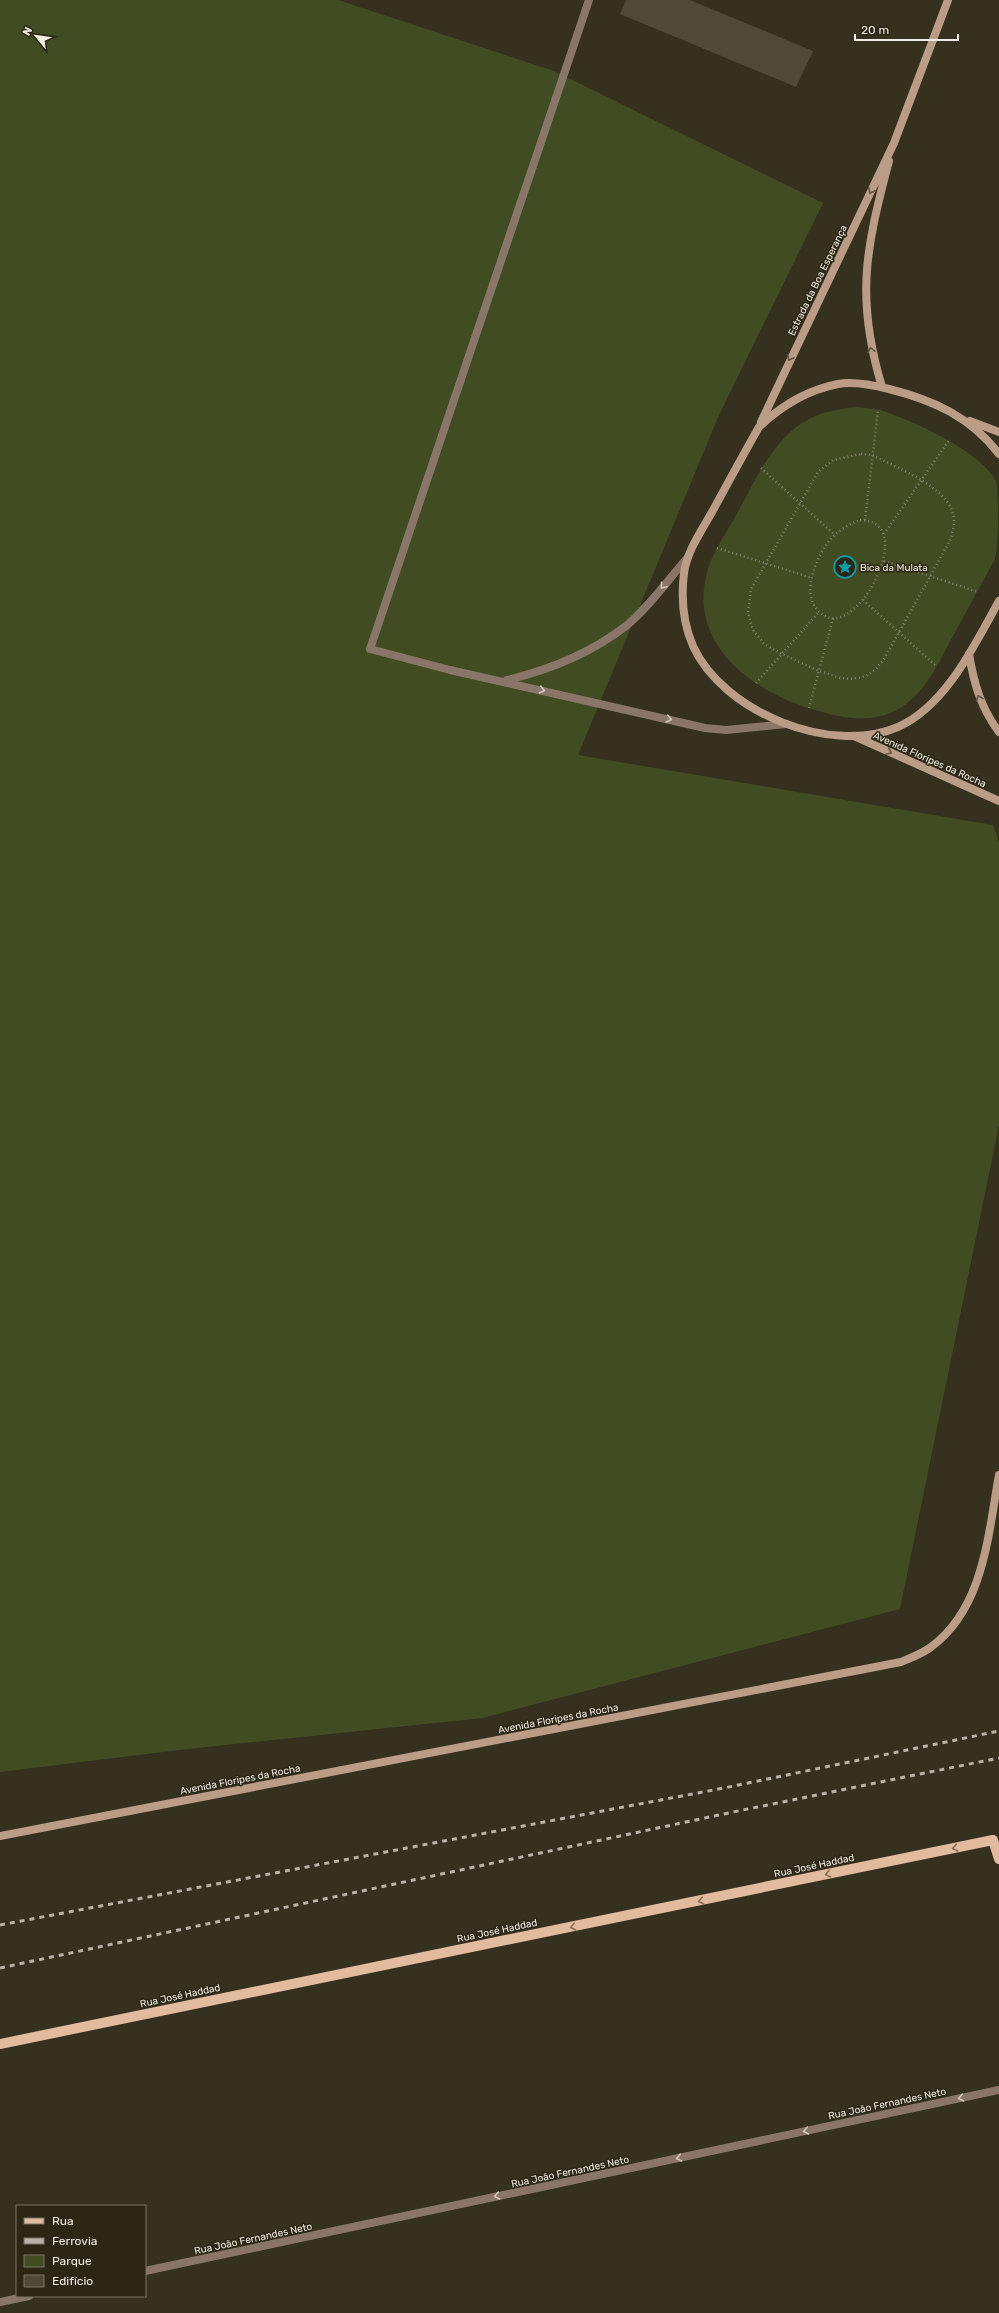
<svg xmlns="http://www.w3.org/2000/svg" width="999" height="2313" font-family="Rubik,sans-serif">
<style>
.green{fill:#414c23}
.building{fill:#4f4937}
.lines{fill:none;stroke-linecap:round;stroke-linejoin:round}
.path{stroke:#868273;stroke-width:2.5;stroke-dasharray:1 3;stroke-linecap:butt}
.lane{stroke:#897669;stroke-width:8}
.street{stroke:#897669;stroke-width:8}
.secondary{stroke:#bb9d87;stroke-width:8}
.primary{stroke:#e2bb9f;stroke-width:10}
.rail{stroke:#b7b3a6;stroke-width:3;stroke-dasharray:5 5;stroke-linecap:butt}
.oneway{stroke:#655643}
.oneway2{stroke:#d0c9bd}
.oneway3{stroke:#87705a}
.labels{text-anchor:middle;stroke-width:3;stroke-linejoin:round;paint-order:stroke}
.street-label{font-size:10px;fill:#efece1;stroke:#2c2615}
.poi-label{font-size:10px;fill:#efece1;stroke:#2c2615;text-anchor:start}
</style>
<rect width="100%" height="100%" fill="#36301f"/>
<path class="green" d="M0 0H338L554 71 823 203 719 415 578 755 993 825 999 842V1125L900 1609 482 1718 188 1749 0 1772Z
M856 407C863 408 872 408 880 410 910 419 982 452 996 481 999 496 999 543 995 559 981 585 967 610 953 636 940 660 928 688 906 704 880 724 848 720 819 711 755 694 685 645 708 569 714 549 729 529 739 510 756 477 776 435 811 418 825 411 841 409 856 407Z"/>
<path class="building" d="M626 0H690L813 51 796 87 620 14Z"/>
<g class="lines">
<path class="path" d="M861 454 872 455C896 468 954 488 954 521 954 527 952 533 951 539L884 659 876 669 866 676 853 679 841 678 819 671 782 654 764 644 753 630 748 613 751 589 818 472 833 460Z
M761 468 835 535
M860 520C866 521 872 521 877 525 904 546 857 630 827 617 798 603 813 565 826 545 834 533 847 525 860 520Z
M865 520 878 410
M884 534 950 439
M717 548 812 578
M884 561 978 592
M863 600 935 665
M756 683 819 612
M809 708 833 618"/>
<path class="lane" d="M589 0 370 649 450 670 705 728 726 730 786 724
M507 680C549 670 591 653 626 626 649 607 668 580 688 557"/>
<path class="street" d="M145 2271 999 2090
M0 2302 29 2296"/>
<path class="secondary" d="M882 387C855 298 866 248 889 161
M970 421 999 432
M761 422 894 143 948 0
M999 454C971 417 933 400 889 389 873 385 854 381 838 384 807 390 781 406 759 427 743 455 728 483 712 512 702 530 687 551 684 573 681 597 683 623 693 646 723 712 831 756 898 727 946 706 975 644 999 601
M969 654C974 684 981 708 999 732
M854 736 999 801
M0 1836 901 1662C910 1658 922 1654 931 1647 984 1608 988 1535 999 1475"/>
<path class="primary" d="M0 2044 993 1840 999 1859"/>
<path class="rail" d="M0 1925 724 1788 999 1731
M0 1968 733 1812 999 1758"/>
</g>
<defs><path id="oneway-chevron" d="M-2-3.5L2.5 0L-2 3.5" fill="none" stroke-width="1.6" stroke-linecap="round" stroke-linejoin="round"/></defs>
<g class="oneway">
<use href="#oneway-chevron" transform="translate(871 191) rotate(116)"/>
<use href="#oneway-chevron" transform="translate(871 350) rotate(-103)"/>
<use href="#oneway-chevron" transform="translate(790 358) rotate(115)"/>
<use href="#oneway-chevron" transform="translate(979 698) rotate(-112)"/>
<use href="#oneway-chevron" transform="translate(889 752) rotate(25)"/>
</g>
<g class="oneway2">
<use href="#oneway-chevron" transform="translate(663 586) rotate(130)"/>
<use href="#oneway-chevron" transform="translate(542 690) rotate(13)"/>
<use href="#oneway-chevron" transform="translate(669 719) rotate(13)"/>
<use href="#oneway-chevron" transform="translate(961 2098) rotate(168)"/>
<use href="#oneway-chevron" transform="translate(806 2131) rotate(168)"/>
<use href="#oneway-chevron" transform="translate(679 2158) rotate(168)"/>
<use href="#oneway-chevron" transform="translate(497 2196) rotate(168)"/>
</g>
<g class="oneway3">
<use href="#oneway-chevron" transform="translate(955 1848) rotate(168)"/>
<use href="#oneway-chevron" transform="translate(828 1874) rotate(168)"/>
<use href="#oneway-chevron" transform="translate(701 1901) rotate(168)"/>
<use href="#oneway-chevron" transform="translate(573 1927) rotate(168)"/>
</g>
<defs>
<g id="sight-ring" transform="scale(1.15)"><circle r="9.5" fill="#2c2615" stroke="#0f9aa8" stroke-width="1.5"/><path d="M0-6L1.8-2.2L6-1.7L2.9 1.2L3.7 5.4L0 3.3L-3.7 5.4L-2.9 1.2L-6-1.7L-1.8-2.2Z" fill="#0f9aa8"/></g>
</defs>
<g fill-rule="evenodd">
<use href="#sight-ring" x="845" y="567"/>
</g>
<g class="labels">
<g class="street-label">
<text transform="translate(817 280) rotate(-64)" y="4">Estrada da Boa Esperança</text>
<text transform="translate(930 759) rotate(24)" y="4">Avenida Floripes da Rocha</text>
<text transform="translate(558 1718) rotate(-11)" y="4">Avenida Floripes da Rocha</text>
<text transform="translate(240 1779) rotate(-11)" y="4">Avenida Floripes da Rocha</text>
<text transform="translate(814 1865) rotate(-12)" y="4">Rua José Haddad</text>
<text transform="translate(497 1930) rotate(-12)" y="4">Rua José Haddad</text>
<text transform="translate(180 1995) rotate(-12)" y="4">Rua José Haddad</text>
<text transform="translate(887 2103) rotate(-12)" y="4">Rua João Fernandes Neto</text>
<text transform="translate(570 2171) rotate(-12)" y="4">Rua João Fernandes Neto</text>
<text transform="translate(253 2238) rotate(-12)" y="4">Rua João Fernandes Neto</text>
</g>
<g class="poi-label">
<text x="860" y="571">Bica da Mulata</text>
</g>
</g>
<rect x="16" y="2205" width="130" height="92" fill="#2c2615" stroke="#7a7567"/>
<rect x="24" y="2218" width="20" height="6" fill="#e2bb9f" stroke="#7a7567"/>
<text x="52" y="2225" font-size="12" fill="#efece1">Rua</text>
<rect x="24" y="2238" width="20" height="6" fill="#b7b3a6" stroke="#7a7567"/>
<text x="52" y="2245" font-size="12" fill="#efece1">Ferrovia</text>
<rect x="24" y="2255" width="20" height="12" fill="#414c23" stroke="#7a7567"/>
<text x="52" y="2265" font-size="12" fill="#efece1">Parque</text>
<rect x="24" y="2275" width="20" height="12" fill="#4f4937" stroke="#7a7567"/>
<text x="52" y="2285" font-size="12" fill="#efece1">Edifício</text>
<g transform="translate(36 36) rotate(299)" stroke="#2c2615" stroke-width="3" paint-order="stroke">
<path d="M0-3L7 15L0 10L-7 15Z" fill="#efece1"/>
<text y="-6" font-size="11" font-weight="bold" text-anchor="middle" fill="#efece1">N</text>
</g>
<path d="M855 34v6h103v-6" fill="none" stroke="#efece1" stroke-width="2"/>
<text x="861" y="34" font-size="12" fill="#efece1" stroke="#2c2615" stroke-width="3" paint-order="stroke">20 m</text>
</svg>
